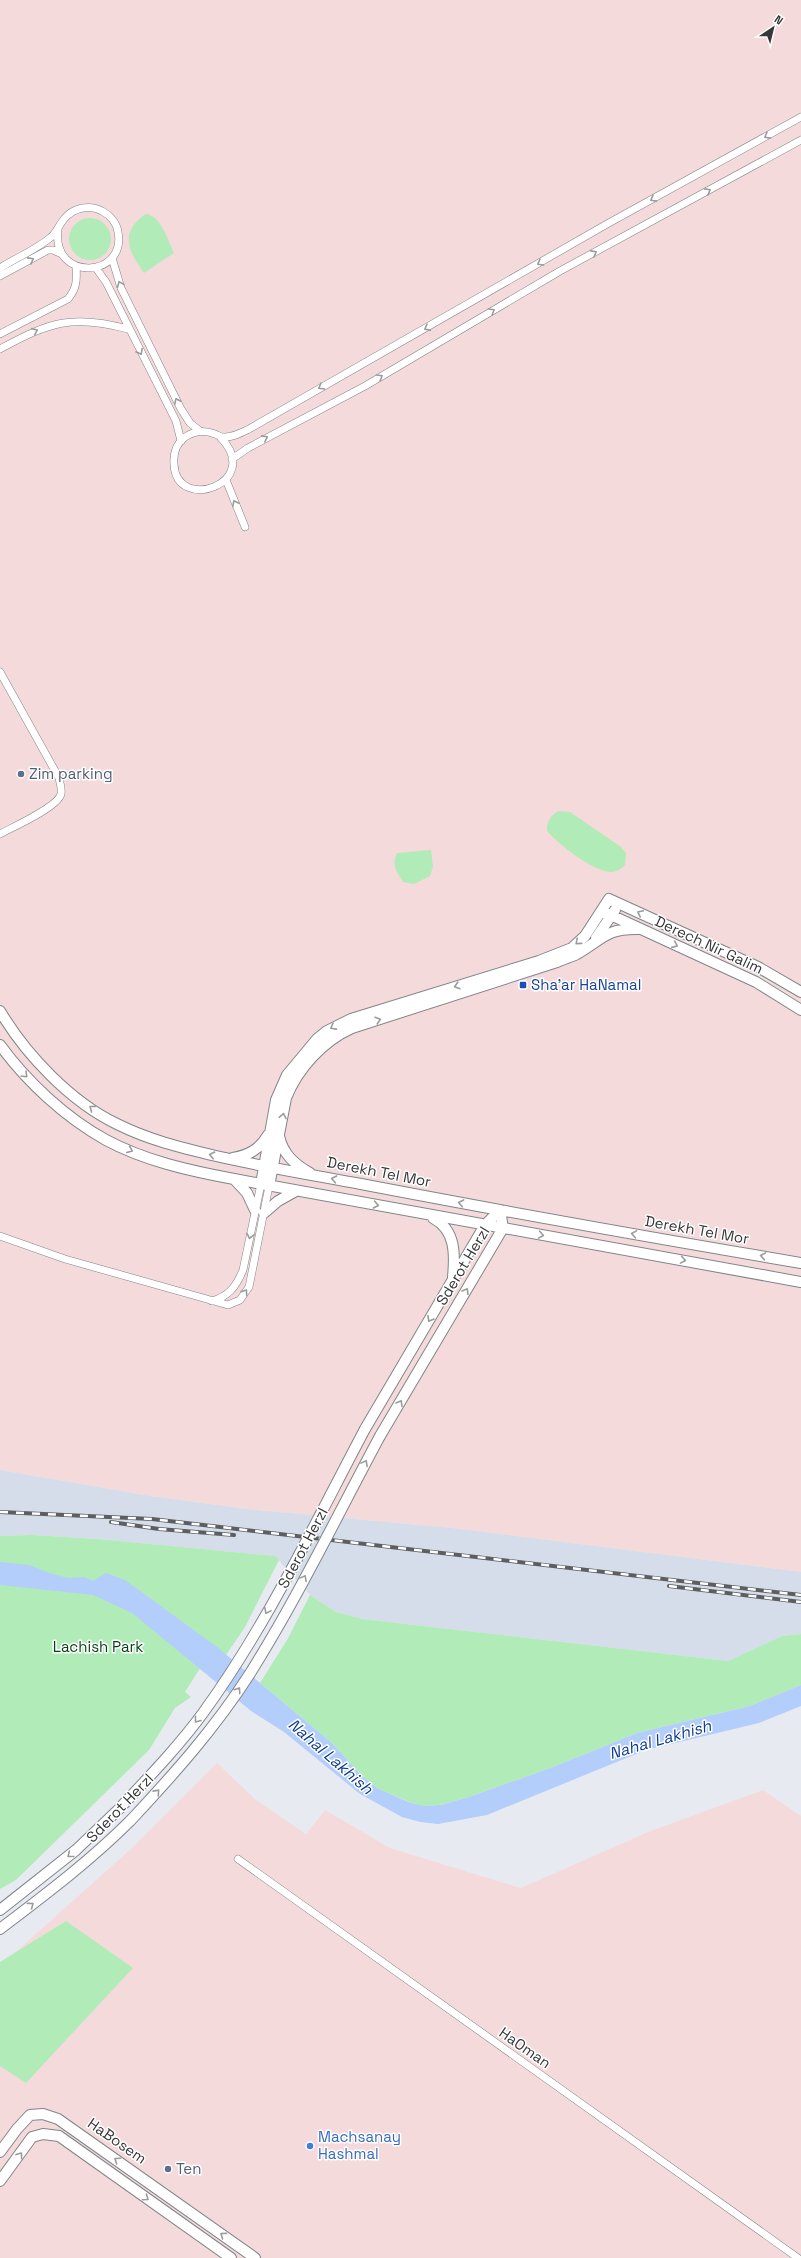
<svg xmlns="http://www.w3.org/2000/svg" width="801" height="2258" font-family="'Space Grotesk',sans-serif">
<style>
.industrial{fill:#f5dadc}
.built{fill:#d4dde9}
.green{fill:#b1ebb7}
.water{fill:#b4cefc}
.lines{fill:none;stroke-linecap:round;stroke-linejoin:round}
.street-casing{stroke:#81858a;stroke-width:8}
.secondary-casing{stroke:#81858a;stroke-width:12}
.street{stroke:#fff;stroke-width:7}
.secondary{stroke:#fff;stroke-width:10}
.rail-casing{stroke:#5c5e61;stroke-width:4}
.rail{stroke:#fff;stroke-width:2.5;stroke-dasharray:8;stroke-linecap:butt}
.secondary-bridge-casing{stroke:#81858a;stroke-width:12;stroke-linecap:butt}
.secondary-bridge{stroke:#fff;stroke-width:10}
.oneway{stroke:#9a9b9c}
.service-dot{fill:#5c6f8a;stroke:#fff;stroke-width:1.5}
.transit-dot{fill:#1a4fb4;stroke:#fff;stroke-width:1.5}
.shop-dot{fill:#3f7fe0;stroke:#fff;stroke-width:1.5}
.labels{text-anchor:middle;stroke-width:3;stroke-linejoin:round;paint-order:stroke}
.service-label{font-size:15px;fill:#4e5e75;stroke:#fff;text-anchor:start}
.street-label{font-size:15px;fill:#353739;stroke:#fff}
.transit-label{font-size:15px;fill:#164399;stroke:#fff;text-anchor:start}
.park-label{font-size:15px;fill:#053e15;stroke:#fff}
.shop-label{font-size:15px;fill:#366cbe;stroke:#fff;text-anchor:start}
.water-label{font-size:16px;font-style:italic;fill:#0e3b8e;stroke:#fff}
</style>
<rect width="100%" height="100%" fill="#e7ebf1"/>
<path class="industrial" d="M0 0H801V1572L452 1528 247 1509 150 1496 0 1470Z
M217 1763 256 1800 306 1834 325 1810 390 1848 521 1888 648 1832 763 1790 801 1816V2258H0V2066L27 2083 66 1921 9 1958 133 1847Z"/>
<path class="built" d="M0 1470 150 1496 247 1509 452 1528 801 1572V1634L782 1636 728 1661 362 1619 336 1612 310 1595 275 1556 98 1539 32 1535 0 1536Z"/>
<path class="green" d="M146 214C161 216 168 240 174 253L144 273C128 251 119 232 146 214Z
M69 239a21 21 0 1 1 42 0a21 21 0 1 1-42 0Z
M558 811 570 812 621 847 626 853 625 865C620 869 617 872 611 872 594 872 558 844 547 831 547 821 550 817 558 811Z
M431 850 433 867 430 876 414 884 403 882C397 872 391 865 397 853Z
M32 1535 98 1539 275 1556 279 1560 245 1627 226 1655 214 1646 185 1692 191 1697 175 1708 149 1750 16 1880 0 1889V1536Z
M310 1595 336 1612 362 1619 728 1661 782 1636 801 1634V1685L750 1706 637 1733 553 1767 469 1797 439 1805 425 1806 409 1802 377 1788 362 1776 332 1743 260 1683 287 1640Z
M66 1921 133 1968 26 2083 0 2066V1962Z"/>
<path class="water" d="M0 1562 29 1565 52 1574 69 1578 84 1577 93 1581 106 1573 125 1580 217 1647 332 1743 362 1776 377 1788 408 1802 425 1806 440 1805 469 1797 553 1767 637 1733 750 1706 801 1685V1706L759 1723 646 1750 487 1815 438 1824 420 1822 402 1817 360 1794 284 1732 251 1711 132 1613 93 1595 0 1585Z"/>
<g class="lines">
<g class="street-casing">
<path id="street" d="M112 258 121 288 181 409 190 423 200 431
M0 268C16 258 35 250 50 238 57 233 58 226 64 219 73 208 89 204 102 211 110 215 117 223 118 232 127 278 52 282 58 231
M96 268 106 282 176 421 181 441
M0 276 48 250H53L62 254
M0 334 68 299C77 288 77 280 76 266
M0 349C50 322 72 314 128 329
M221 438C264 483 176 514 174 464 173 453 177 443 185 437 194 431 205 430 215 434 218 435 219 437 223 437 232 438 241 433 249 429L607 224 801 117
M232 459 248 448 365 386 560 271 801 140
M226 480 245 527
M0 672 59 778C60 783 62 789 61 794 58 807 13 827 0 834
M0 1236 65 1259 228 1305 240 1300 249 1287 269 1186
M212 1301C229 1296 236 1287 243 1270L261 1184
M238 1859 798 2258"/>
</g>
<g class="secondary-casing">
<path id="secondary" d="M602 911 756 982 801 1010
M596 938 615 910
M0 1011C26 1055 71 1102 117 1124 149 1140 182 1148 216 1156 264 1167 313 1175 361 1184 507 1212 654 1238 801 1263
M0 1045C27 1082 66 1118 106 1140 145 1161 191 1171 234 1179L801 1282
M279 1136C283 1154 294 1164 310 1173
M233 1158C249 1155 260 1149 268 1135
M234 1179 247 1193 255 1210
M261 1184 276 1100 287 1075 317 1039 327 1031 351 1019 539 961 572 948 585 936 609 899 758 967 801 992
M269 1186 286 1098C298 1068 323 1041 352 1028L557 962C563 959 571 957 577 954 603 939 606 928 639 929
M264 1213 278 1201 296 1191
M433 1218C456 1230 455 1255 453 1277
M365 1429 485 1225 500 1210
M380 1436 503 1228 500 1210
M0 1910 76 1850 119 1809
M0 1929C46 1894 90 1861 131 1820
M0 2152 17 2129 30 2115 43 2114 58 2119 255 2258
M0 2181 32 2137 43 2134 59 2136 231 2258"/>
</g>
<use href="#street" class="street"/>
<use href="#secondary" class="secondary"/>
<g class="rail-casing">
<path id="rail" d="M0 1512 152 1519 801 1595
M111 1522 159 1529 234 1535
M669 1586 801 1602"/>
</g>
<use href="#rail" class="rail"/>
<g class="secondary-bridge-casing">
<path id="secondary-bridge" d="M119 1809C148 1778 178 1747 203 1713 267 1625 314 1525 365 1429
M131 1820C174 1774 215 1728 249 1675 297 1599 337 1516 380 1436"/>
</g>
<use href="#secondary-bridge" class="secondary-bridge"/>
</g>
<defs><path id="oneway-chevron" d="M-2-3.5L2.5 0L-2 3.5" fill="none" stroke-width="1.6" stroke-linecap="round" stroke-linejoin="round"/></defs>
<g class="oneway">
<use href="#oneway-chevron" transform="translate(767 136) rotate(151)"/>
<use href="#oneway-chevron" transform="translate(708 191) rotate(-29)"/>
<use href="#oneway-chevron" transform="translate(653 199) rotate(151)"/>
<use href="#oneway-chevron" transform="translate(594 253) rotate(-29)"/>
<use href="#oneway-chevron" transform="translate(31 260) rotate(-28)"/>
<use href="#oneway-chevron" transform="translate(540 263) rotate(150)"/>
<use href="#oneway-chevron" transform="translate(120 284) rotate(-112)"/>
<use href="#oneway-chevron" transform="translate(492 311) rotate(-31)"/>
<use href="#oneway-chevron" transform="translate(427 328) rotate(151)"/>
<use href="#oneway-chevron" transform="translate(35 331) rotate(-24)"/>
<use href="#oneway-chevron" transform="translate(140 352) rotate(63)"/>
<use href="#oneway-chevron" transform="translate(380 377) rotate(-30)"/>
<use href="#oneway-chevron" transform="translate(321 387) rotate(150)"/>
<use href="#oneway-chevron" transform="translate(177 401) rotate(-116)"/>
<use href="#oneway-chevron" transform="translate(265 438) rotate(-28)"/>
<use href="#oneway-chevron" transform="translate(235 503) rotate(-117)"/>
<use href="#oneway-chevron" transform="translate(640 913) rotate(-155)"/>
<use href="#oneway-chevron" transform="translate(578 942) rotate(139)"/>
<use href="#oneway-chevron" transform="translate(675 945) rotate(24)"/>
<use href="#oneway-chevron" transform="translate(457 986) rotate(163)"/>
<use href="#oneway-chevron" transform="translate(378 1020) rotate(-18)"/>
<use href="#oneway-chevron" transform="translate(333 1027) rotate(151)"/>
<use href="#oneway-chevron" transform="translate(25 1075) rotate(45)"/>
<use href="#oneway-chevron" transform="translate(92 1108) rotate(-144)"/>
<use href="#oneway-chevron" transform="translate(283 1116) rotate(-79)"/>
<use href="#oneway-chevron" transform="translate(130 1150) rotate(22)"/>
<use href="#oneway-chevron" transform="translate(212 1155) rotate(-167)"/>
<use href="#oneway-chevron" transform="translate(334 1179) rotate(-169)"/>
<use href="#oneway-chevron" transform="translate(461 1203) rotate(-169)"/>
<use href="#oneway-chevron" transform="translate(376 1205) rotate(11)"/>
<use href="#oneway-chevron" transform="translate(634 1234) rotate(-170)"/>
<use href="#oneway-chevron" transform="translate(541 1235) rotate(10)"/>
<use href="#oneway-chevron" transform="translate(250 1236) rotate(102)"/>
<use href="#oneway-chevron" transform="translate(763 1256) rotate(-170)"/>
<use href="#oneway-chevron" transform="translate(683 1260) rotate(10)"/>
<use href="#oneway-chevron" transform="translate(466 1291) rotate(-59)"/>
<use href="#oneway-chevron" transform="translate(245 1292) rotate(-55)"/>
<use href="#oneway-chevron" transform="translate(430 1319) rotate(120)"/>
<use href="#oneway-chevron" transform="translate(400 1403) rotate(-59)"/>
<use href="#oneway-chevron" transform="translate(365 1463) rotate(-62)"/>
<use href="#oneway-chevron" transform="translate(304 1578) rotate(-62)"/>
<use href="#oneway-chevron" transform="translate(267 1611) rotate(118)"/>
<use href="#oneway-chevron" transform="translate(238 1690) rotate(-56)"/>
<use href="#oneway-chevron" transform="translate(197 1720) rotate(128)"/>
<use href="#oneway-chevron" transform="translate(157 1792) rotate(-48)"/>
<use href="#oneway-chevron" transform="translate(70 1855) rotate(141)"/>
<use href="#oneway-chevron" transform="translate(31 1905) rotate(-37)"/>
<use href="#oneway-chevron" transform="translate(20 2155) rotate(-54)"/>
<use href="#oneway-chevron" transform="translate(117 2160) rotate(-145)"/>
<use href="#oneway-chevron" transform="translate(146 2198) rotate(35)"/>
<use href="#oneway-chevron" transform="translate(223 2235) rotate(-144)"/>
</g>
<g class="service-dot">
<circle cx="21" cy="774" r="4"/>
<circle cx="168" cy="2169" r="4"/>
</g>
<rect class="transit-dot" x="519" y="981" width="8" height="8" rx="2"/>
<circle class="shop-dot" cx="310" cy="2146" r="4"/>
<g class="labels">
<g class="service-label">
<text x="29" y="779">Zim parking</text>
<text x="176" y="2174">Ten</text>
</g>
<g class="street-label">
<text transform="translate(709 945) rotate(25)" y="5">Derech Nir Galim</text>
<text transform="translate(379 1172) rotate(11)" y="5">Derekh Tel Mor</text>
<text transform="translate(697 1230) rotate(10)" y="5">Derekh Tel Mor</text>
<text transform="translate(463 1266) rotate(-59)" y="5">Sderot Herzl</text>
<text transform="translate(303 1548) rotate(-62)" y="5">Sderot Herzl</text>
<text transform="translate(120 1808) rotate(-46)" y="5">Sderot Herzl</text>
<text transform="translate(525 2048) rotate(35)" y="5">HaOman</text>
<text transform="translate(117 2141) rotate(35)" y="5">HaBosem</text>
</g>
<g class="transit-label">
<text x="531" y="990">Sha'ar HaNamal</text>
</g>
<g class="park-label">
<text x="98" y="1652">Lachish Park</text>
</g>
<g class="shop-label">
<text x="318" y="2142">Machsanay<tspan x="318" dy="17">Hashmal</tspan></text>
</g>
<g class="water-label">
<text transform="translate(660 1739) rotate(-16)" y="6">Nahal Lakhish</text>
<text transform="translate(331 1756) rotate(41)" y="6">Nahal Lakhish</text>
</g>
</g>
<g transform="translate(773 28) rotate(35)" stroke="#ffffff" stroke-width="3" paint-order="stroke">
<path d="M0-3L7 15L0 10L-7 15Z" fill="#353739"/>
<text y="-6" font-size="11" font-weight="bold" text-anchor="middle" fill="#353739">N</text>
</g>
</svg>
